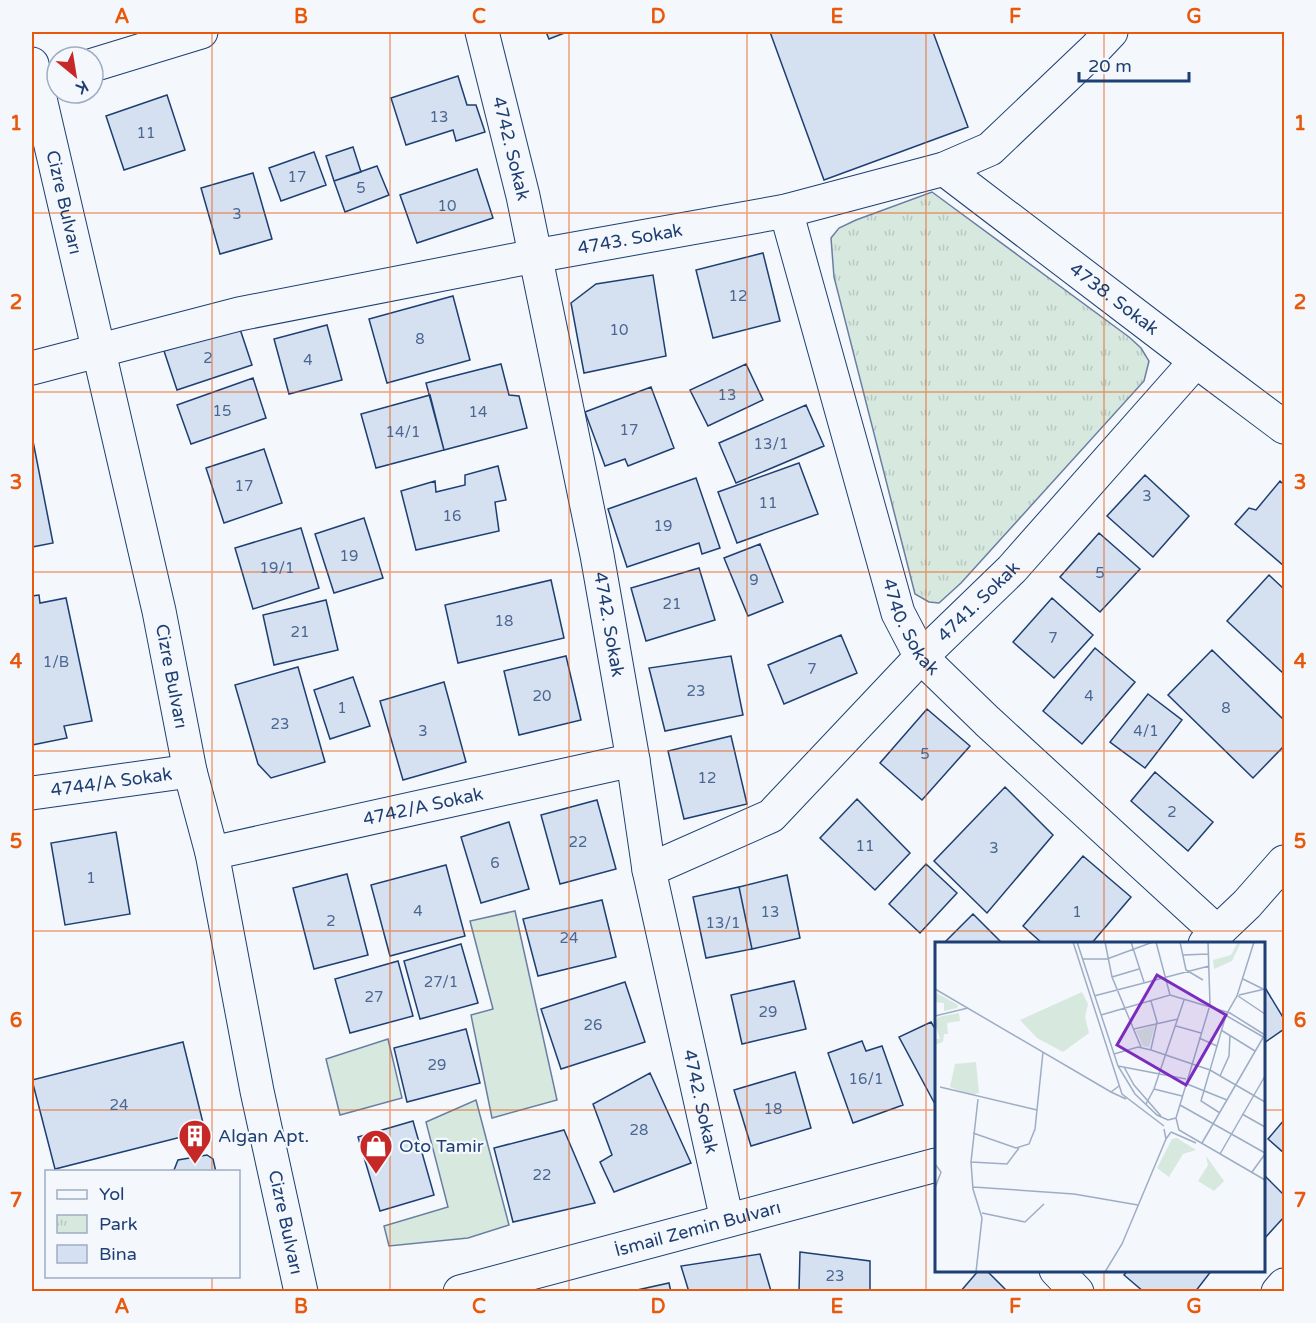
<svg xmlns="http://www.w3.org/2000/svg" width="1316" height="1323" font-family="'Varela Round',sans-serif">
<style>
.green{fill:#d7e8df;stroke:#687fa3;stroke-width:1.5}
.park{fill:url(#park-tufts);stroke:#687fa3;stroke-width:1.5}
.building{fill:#d5e0f0;stroke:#1d3f73;stroke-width:1.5}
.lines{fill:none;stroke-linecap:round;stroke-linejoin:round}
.street-casing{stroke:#1d3f73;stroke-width:35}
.secondary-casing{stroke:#1d3f73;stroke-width:35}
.street{stroke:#f4f7fb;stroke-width:33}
.secondary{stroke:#f4f7fb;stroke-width:33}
.grid{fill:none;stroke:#e8590c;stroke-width:1.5;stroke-opacity:0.55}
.labels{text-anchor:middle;stroke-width:4.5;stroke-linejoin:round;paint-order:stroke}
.number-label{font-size:15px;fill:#4b6792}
.street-label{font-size:18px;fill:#1d3f73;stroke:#f4f7fb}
.poi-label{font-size:18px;fill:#1d3f73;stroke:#f4f7fb;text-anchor:start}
.inset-road{fill:none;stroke:#9eadc5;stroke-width:1.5}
.view{fill:#7b2cbf;fill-opacity:0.15;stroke:#7b2cbf;stroke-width:3}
.inset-edge{fill:none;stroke:#1d3f73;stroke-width:3}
.neatline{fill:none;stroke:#e8590c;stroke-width:2}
.grid-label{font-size:20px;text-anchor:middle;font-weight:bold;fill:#e8590c}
</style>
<defs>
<pattern id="park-tufts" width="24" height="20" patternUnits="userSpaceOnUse" patternTransform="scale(1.5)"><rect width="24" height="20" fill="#d7e8df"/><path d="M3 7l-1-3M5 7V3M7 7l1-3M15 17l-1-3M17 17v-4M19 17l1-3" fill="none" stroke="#b8c8c3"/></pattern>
</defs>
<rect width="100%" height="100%" fill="#f4f7fb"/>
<path class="green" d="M515 911 557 1100 492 1118 471 1015 493 1009 470 921Z
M388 1039 402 1098 340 1115 326 1059Z
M476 1100 509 1225 468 1238 389 1246 384 1226 448 1207 426 1122Z"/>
<path class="park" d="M932 192 1129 337 1141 348 1149 361 1144 381 961 583 939 603 929 602 915 594 834 277 831 238 839 228 856 220Z"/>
<path class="building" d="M546 32H567L549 39Z
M770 32H933L968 127 824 180Z
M458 76 467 105H476L485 132 456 141 453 130 406 145 391 98Z
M167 95 185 150 124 170 106 116Z
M353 147 361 172 334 181 326 156Z
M314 152 326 185 281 201 269 168Z
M377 166 389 195 345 212 334 181Z
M477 169 493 218 417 243 400 195Z
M253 173 272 239 220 254 201 188Z
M763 253 780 321 713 338 696 270Z
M653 275 666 356 584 373 571 303 596 284Z
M453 296 470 360 387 383 369 319Z
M327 325 342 380 289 394 274 339Z
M239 326 252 365 177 390 164 351Z
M501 364 509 395 519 396 527 428 444 450 426 383Z
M746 364 763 400 708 426 690 390Z
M253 378 266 418 191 444 177 405Z
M651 387 674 448 628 466 625 459 605 466 585 412Z
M430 395 444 450 376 468 361 414Z
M806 405 824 446 736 483 719 443Z
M32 436 53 543 32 547Z
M264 449 282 503 224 523 206 468Z
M799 463 818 514 737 543 718 492Z
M498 466 506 500 495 502 499 531 416 550 401 491 435 481 436 492 465 485V475Z
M1145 475 1189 516 1153 557 1107 516Z
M696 478 720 548 702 554 699 543 627 567 608 509Z
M1280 481 1284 485V566L1235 524 1249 508 1256 510Z
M364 518 383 578 334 593 315 534Z
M301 528 319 588 253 609 235 548Z
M1099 533 1140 569 1100 612 1060 577Z
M760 544 783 602 748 616 724 558Z
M699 568 715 620 646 641 631 588Z
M1269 575 1284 589V674L1227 621Z
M551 580 564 638 458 663 445 605Z
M39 595 40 603 66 598 92 721 64 726 67 738 32 745V596Z
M1052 598 1093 635 1054 678 1013 642Z
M326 600 338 650 274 665 263 615Z
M841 635 857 673 784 704 768 665Z
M1095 648 1135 682 1082 744 1043 711Z
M1212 650 1284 720V746L1253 778 1168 695Z
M566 656 581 720 519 735 504 671Z
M731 656 743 715 665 731 649 668Z
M298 667 325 762 271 778 258 764 235 685Z
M353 677 370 726 330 739 314 690Z
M444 682 466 762 403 780 380 701Z
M1148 694 1182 720 1145 768 1110 742Z
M927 709 970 746 922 800 880 763Z
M731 736 747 804 684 819 668 751Z
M1155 772 1213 822 1188 851 1131 801Z
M1005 787 1053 835 987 913 934 861Z
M857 799 910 853 875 890 820 838Z
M597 800 616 869 560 884 541 815Z
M509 822 529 889 481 903 461 837Z
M116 832 130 914 65 925 51 843Z
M1083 856 1131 897 1091 944H1043L1023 926Z
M926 864 957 893 920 933 889 904Z
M446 865 465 936 390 956 371 885Z
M347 874 368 955 314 969 293 888Z
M787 875 800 938 752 949 739 887Z
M739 887 752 949 706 958 693 897Z
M602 900 616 957 538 976 523 919Z
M973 914 1003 944H943Z
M461 944 478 1003 420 1019 404 961Z
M398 961 413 1016 350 1033 335 979Z
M794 981 806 1029 742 1044 731 995Z
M625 982 645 1042 561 1069 541 1009Z
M1264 986 1284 1019V1029L1264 1043Z
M931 1022 936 1030V1106L899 1037Z
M466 1029 480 1083 407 1102 394 1048Z
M862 1041 866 1051 882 1046 903 1105 853 1123 828 1053Z
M183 1042 205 1131 55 1169 32 1080Z
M795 1072 811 1128 751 1146 734 1090Z
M650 1073 691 1163 614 1192 600 1162 612 1155 593 1104Z
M1284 1120V1153L1268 1139Z
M413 1121 434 1195 380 1211 358 1137Z
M564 1130 595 1203 513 1222 494 1148Z
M207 1155 213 1159 216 1172H165L174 1170 178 1160Z
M1264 1175 1284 1195V1217L1264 1239Z
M800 1252 870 1261V1292H799Z
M760 1254 771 1291 689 1292 681 1266Z
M979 1270H986L1008 1292H960Z
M1128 1270H1212L1195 1292H1144L1124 1275Z
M669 1283 671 1292H628Z"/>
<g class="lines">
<g class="street-casing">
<g id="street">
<path id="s1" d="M482 32 523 196 597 555 633 760 649 870 727 1220"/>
<path d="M93 65 201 32"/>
<path id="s2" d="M944 169 1196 361 1284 427"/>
<path id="s3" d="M786 211 898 613 921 657 987 721 1217 932"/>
<path id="s4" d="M32 368 239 314 535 256 786 211 944 169 990 149 1094 50 1111 32"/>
<path id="s5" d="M32 793 190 771"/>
<path id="s6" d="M212 853 633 760"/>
<path id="s7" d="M649 870 771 816 921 657 1012 569 1196 361"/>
<path d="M1056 1270 1077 1292"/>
<path d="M1278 1292 1284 1285"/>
</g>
</g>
<g class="secondary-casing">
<g id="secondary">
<path id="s8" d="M32 64 99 352 159 611 190 771 212 853 257 1091 301 1292"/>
<path d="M1205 944 1247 904 1284 862"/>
<path id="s9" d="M460 1292 936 1165"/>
</g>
</g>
<use href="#street" class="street"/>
<use href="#secondary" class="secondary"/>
</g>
<path class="grid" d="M212 32V1172M390 32V1292M569 32V1292M747 32V1292M926 32V1292M1104 32V944M32 213H1284M32 392H1284M32 572H1284M32 751H1284M32 931H1284M32 1110H936M1264 1110H1284M1104 1270V1292M212 1276V1292"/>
<defs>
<g id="building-pin" transform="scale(1.725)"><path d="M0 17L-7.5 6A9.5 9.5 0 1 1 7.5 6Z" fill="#c62828" stroke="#f4f7fb"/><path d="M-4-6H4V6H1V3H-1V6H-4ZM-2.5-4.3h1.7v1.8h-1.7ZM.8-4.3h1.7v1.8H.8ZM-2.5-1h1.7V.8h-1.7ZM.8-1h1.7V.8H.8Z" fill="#fff"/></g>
<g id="shop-pin" transform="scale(1.725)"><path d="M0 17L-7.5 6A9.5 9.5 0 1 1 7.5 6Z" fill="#c62828" stroke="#f4f7fb"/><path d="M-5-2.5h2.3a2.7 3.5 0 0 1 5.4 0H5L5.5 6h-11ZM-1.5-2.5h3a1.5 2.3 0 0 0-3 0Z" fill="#fff"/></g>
</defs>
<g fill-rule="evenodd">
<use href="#building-pin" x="195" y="1136"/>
<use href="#shop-pin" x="376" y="1146"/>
</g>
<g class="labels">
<g class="number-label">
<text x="439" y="122">13</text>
<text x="146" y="138">11</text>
<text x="297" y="182">17</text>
<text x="361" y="193">5</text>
<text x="447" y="211">10</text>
<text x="237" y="219">3</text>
<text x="738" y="301">12</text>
<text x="619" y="335">10</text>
<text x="420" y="344">8</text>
<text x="208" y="363">2</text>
<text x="308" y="365">4</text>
<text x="727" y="400">13</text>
<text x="222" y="416">15</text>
<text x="478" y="417">14</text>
<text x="629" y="435">17</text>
<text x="403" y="437">14/1</text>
<text x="771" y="449">13/1</text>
<text x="244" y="491">17</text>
<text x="1147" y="501">3</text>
<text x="768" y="508">11</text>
<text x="452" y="521">16</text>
<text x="663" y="531">19</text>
<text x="349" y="561">19</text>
<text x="277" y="573">19/1</text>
<text x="1100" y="578">5</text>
<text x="754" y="585">9</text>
<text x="672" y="609">21</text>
<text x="504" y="626">18</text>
<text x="300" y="637">21</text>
<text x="1053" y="643">7</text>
<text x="56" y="667">1/B</text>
<text x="812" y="674">7</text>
<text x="696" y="696">23</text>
<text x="542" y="701">20</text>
<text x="1089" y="701">4</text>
<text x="342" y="713">1</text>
<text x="1226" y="713">8</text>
<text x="280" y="729">23</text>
<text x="423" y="736">3</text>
<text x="1146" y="736">4/1</text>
<text x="925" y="759">5</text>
<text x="707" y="783">12</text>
<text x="1172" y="817">2</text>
<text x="578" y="847">22</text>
<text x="865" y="851">11</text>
<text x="994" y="853">3</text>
<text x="495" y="868">6</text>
<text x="91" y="883">1</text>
<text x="418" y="916">4</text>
<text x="770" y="917">13</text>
<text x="1077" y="917">1</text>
<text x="331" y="926">2</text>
<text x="723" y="928">13/1</text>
<text x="569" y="943">24</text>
<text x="441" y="987">27/1</text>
<text x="374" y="1002">27</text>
<text x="768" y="1017">29</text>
<text x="593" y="1030">26</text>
<text x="437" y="1070">29</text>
<text x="866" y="1084">16/1</text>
<text x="119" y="1110">24</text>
<text x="773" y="1114">18</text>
<text x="639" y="1135">28</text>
<text x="542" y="1180">22</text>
<text x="835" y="1281">23</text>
</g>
<g class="street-label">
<text dy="6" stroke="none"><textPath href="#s1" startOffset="120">4742. Sokak</textPath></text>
<text dy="6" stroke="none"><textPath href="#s8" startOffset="142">Cizre Bulvarı</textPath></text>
<text dy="6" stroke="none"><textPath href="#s4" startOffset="612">4743. Sokak</textPath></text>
<text dy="6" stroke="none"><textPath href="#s2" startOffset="214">4738. Sokak</textPath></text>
<text dy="6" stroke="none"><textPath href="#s7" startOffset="432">4741. Sokak</textPath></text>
<text dy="6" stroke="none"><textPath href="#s1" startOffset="606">4742. Sokak</textPath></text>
<text dy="6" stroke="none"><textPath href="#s3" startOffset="435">4740. Sokak</textPath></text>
<text dy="6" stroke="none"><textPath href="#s8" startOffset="628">Cizre Bulvarı</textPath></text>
<text dy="6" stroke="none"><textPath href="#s5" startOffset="80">4744/A Sokak</textPath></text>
<text dy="6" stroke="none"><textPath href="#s6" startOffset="216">4742/A Sokak</textPath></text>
<text dy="6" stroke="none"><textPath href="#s1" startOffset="1092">4742. Sokak</textPath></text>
<text dy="6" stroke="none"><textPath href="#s8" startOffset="1186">Cizre Bulvarı</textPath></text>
<text dy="6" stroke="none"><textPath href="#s9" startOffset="246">İsmail Zemin Bulvarı</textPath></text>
</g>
<g class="poi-label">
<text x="218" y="1142">Algan Apt.</text>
<text x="399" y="1152">Oto Tamir</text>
</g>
</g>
<g transform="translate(935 942)">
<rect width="330" height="330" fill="#f4f7fb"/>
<path d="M0 50 23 63 22 66 9 69V61L0 60ZM24 71 25 79 12 81 13 92H9L8 100 0 103V97H5L0 81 3 75ZM242 196 261 208 248 212 234 235 222 226 237 197Z" fill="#d7e8df"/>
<path d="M303 0H306L297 19 279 27 278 18 296 13ZM147 50 153 62 150 75 154 91 128 110 102 96 85 78ZM271 214 289 239 279 249 263 239 273 223Z" fill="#d7e8df"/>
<path d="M41 120 44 151 35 153 15 145 20 122Z" fill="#d7e8df"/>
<path d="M220 83 214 105 208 104 201 89Z" fill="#d7e8df"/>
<path class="inset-road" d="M138 0 187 152 229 184M142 0 183 124 200 152 222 173 233 178 241 176 244 188 330 238M170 0 177 35 206 105M196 0 209 40M221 0 235 53M245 0 251 28 268 38M248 13 273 12M147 17H172L218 0M177 35 204 27M308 37 328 47M0 47 176 150M304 53 330 47M159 54 274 24M303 54 330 72M216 59 222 80 216 107M285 70 330 96M166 73 235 53 295 71 330 93M0 74 33 66M241 84 266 91M199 87 243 77M286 88 320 109M264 96 282 104M179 112 203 105 216 108 275 128 330 160M183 124 251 137M189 125 199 143 226 174M285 134 294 114 295 93M252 142 292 158M184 144 176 150 191 157M5 145 102 168M219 147 247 154M211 162 219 147 249 58M245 163 330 211M285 171 266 159 291 73 302 54 319 0M307 172 330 185M241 176 275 63 273 0M229 187 231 197 236 190M236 190 261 201M38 191 81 206 94 202 100 187 108 110M267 201 329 94M285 212 330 134M36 220 72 222 84 206M0 222 6 230 0 246M317 230 330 212M38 245 139 252 203 263M47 271 90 280 109 262M41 330 47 276 38 247 36 220 43 157M170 330 187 302 231 197"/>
<path class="view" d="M222 33 291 73 251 143 182 103Z"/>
<rect width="330" height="330" class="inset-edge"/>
</g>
<rect width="1316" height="1323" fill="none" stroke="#f4f7fb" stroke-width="66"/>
<rect x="45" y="1170" width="195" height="108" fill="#f4f7fb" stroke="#9eadc5" stroke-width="1.5"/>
<rect x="57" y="1190" width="30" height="9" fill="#f4f7fb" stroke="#9eadc5" stroke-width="1.5"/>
<text x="99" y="1200" font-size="18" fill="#1d3f73">Yol</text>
<rect x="57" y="1215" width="30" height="18" fill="url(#park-tufts)" stroke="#9eadc5" stroke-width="1.5"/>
<text x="99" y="1230" font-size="18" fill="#1d3f73">Park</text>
<rect x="57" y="1245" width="30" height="18" fill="#d5e0f0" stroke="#9eadc5" stroke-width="1.5"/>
<text x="99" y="1260" font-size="18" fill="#1d3f73">Bina</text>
<g transform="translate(75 75) rotate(150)"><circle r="28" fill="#f4f7fb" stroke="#9eadc5" stroke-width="1.5"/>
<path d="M0-4.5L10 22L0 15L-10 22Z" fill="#c62828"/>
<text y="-9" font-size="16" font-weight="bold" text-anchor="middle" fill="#1d3f73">K</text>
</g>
<path d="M1079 72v9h110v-9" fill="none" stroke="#1d3f73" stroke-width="3"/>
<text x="1088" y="72" font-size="18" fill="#1d3f73" stroke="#f4f7fb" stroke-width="4.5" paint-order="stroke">20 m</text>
<rect x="33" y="33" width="1250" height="1257" class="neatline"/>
<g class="grid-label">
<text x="122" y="23">A</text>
<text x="301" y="23">B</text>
<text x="479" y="23">C</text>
<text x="658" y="23">D</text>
<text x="837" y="23">E</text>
<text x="1015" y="23">F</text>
<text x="1194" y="23">G</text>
<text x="16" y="130">1</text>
<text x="1300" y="130">1</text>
<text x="16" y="309">2</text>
<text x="1300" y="309">2</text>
<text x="16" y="489">3</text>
<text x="1300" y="489">3</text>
<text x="16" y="668">4</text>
<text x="1300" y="668">4</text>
<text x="16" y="848">5</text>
<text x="1300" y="848">5</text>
<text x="16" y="1027">6</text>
<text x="1300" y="1027">6</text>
<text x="16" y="1207">7</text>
<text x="1300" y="1207">7</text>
<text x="122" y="1313">A</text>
<text x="301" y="1313">B</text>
<text x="479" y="1313">C</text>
<text x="658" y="1313">D</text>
<text x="837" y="1313">E</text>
<text x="1015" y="1313">F</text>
<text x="1194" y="1313">G</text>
</g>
</svg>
